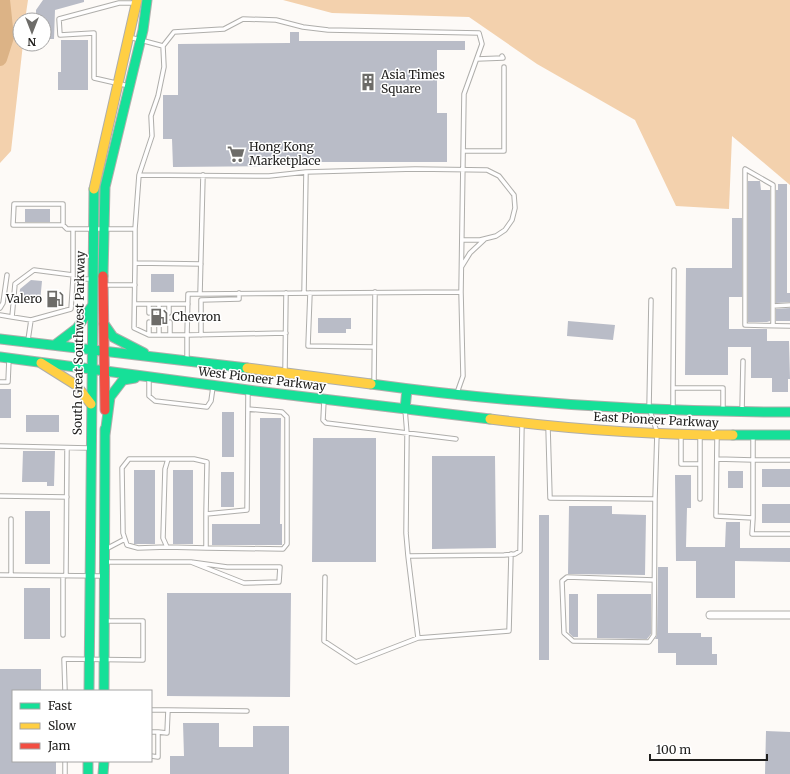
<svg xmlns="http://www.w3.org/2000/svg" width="790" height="774" font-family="Merriweather,serif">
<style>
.forest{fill:#f3d1ad}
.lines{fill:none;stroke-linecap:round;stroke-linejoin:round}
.river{stroke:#dcb386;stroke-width:14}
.building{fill:#b9bcc7}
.lane-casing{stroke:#afaeab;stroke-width:5.5}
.street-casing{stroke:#afaeab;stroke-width:9}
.fast-casing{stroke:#afaeab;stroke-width:11}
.slow-casing{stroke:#afaeab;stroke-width:11}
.jam-casing{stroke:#afaeab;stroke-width:11}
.lane{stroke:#fffefe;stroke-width:3.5}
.street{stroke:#fffefe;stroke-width:7}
.fast{stroke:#16e098;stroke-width:9}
.slow{stroke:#ffcf43;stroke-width:9}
.jam{stroke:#f24e42;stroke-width:9}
.labels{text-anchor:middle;stroke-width:3;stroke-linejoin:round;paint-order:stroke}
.poi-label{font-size:12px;fill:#201f1d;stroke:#fff;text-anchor:start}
.street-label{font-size:12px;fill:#201f1d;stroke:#fff}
</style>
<rect width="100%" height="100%" fill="#fdfaf7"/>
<path class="forest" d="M0 0H28L25 20H20V44H23L11 151 0 163Z
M283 0H790V185L732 136 729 209 676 206 635 120 537 64 469 17 332 13Z"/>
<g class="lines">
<path class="river" d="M0 59 7 37 3 0"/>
</g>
<path class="building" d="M43 0H84V2L55 10 54 39H44V20H36V10Z
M290 32H299V41H465V50H437V113H447V162H300V166L173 167 172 139H163V95H178V44L290 43Z
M61 40H88V90H58V72H61Z
M748 181H760L761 190H770V321L767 322H748Z
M778 184H787V293H790V302L776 303V190H778Z
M25 209H50V222H25Z
M732 218H742V297H729V329H767V341H789L790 379H788V392H772V378H751V347H728V375H685L686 268H732Z
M151 274H174V292H151Z
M31 280 42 281 40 302 19 300 20 289Z
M790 308V321H776V309Z
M318 318H351V329H346V333H318Z
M568 321 615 325 613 340 567 336Z
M0 389H11V418H0Z
M222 412H234V457H222Z
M26 415H59V432H26Z
M260 418H281L280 524H282V545H212V524H260Z
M313 438H376V562H312Z
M23 451H55L54 486H47V482H22Z
M432 456H495L496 548 432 549Z
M762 469H790V487H762Z
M134 470H155V544H134Z
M173 470H193V544H173Z
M728 471H743V488H728Z
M221 472H234V507H221Z
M675 475H691V508H687L686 547H725L726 522H740V548H790V562L735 561V598H696V561H676Z
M762 504H790V523H762Z
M569 506H612V514L646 515 645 575 568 574Z
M25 511H50V564H25Z
M539 515H549V660H539Z
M658 567H668V633H701V637H712V654H717V665H676V653H658V639H655L657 635Z
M24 588H50V639H24Z
M167 593H291L290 697 167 696Z
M569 594H578V637H573L569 633Z
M597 594H651V634L647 639 597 638Z
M0 669H41V691H13V761H56V774H0Z
M183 723H219V747H253V726H289V774H170V756H184Z
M766 731 790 732V774H765Z"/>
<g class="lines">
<g class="lane-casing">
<path id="lane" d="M129 37 163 46 174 32 224 29 243 19 276 20 303 27 328 30 479 33 482 44 464 94 461 292 463 376 457 393
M477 59 503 58 502 56
M129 86 94 78V33L60 35 59 19 119 3H135
M464 151H504V67
M139 175 152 136 151 116 158 96 164 67 163 46
M203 175 200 294 461 292
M63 225V204H14L13 225H63L67 229H135L139 175 269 176 306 172 415 169 487 170 499 176 514 195 515 208 512 220 505 230 496 236 480 240H462
M73 229V279H90
M135 229V263L201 264
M135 263 134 328 149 335H187V360
M462 266 470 253 485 239
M73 275 34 270 15 284 12 317 31 320 71 309 73 279
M104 285H135
M304 293 306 172
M310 293 308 346 374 347
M200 294H188L187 335 286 333
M135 304H188
M169 304V313
M790 305 773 306V185L745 169V325L790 326
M0 308 3 303 7 275
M149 313V304
M159 313V304
M0 315 12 317
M170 322V335
M773 325V306
M149 335V322
M159 335V322
M201 335V300L239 299V293
M28 340 31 320
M285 370 286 293
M149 378V396L155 401 207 407 211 401 213 387
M0 382H8L9 359
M374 382 375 292
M673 388 674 270
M324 400 323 420 326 423 456 439
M673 408V388H723V410
M405 409 407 434 406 533 408 556 504 555 515 554 520 551 522 423
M742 411 743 361
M548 427 550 498 655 499 657 432 649 408 651 300
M681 434V464H700V499
M717 436 716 516 753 518 752 534H790
M753 436V460H790
M0 446 89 448
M717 459 753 460V518
M700 464V435
M0 496 67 497
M206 514 207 462 194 459H168L165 469 163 538 167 547 206 548V514L247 510 248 391
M11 519V575
M167 547 138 548 127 545 123 533 122 468 129 459H168
M206 548 283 549 287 544V417L282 412 248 409
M106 549 125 539
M408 556 418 638
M106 562H191L227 567H280L279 582 244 583 191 562
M0 575 103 576
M66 576 67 448
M325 577 324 641 356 662 418 638 509 631 511 554
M654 580 567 577 562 581 564 633 573 641 649 642 654 635 655 499
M63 635V576
M65 691 64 659 143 660V621H104
M151 710H168L167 733 158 732
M168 710 247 711
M151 732H158V757L151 756
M65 774V761"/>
</g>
<g class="street-casing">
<path id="street" d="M710 615H790"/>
</g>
<g class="fast-casing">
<path id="fast" d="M103 276 105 187 143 30 147 0
M104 324 113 337 144 353
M0 339 247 368
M56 344 77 328 92 306
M0 357 248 390 490 419
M371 384C509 403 650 412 790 412
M405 409 407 389
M105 435 110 397 123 380 135 378
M733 435H790
M89 691 94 189
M104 691 105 429
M88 761V774
M103 774 104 761"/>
</g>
<g class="slow-casing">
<path id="slow" d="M94 189 137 0
M41 363 76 385 91 404
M247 368 371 384
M490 419C570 429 652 435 733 435"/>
</g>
<g class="jam-casing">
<path id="jam" d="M103 276 105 410"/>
</g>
<use href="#lane" class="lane"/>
<use href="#street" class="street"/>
<use href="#fast" class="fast"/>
<use href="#slow" class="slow"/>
<use href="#jam" class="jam"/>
</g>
<defs>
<g id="building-bare" transform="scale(1.38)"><path d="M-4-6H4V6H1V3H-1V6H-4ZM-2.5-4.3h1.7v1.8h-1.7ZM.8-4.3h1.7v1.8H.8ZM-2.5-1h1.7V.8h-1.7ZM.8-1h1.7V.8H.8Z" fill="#6d6c69" stroke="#fff" stroke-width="2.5" paint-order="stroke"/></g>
<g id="supermarket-bare" transform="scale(1.38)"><path d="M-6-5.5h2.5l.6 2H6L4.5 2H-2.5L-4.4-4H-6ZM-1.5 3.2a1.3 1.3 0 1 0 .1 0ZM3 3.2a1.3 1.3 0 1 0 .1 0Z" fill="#6d6c69" stroke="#fff" stroke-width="2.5" paint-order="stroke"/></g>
<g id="fuel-bare" transform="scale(1.38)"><path d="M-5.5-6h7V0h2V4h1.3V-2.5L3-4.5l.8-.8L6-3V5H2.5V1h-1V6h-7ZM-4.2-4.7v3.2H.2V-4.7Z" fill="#6d6c69" stroke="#fff" stroke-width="2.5" paint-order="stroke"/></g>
</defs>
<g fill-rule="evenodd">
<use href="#building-bare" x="368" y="82"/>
<use href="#supermarket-bare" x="236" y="154"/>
<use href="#fuel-bare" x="55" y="299"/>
<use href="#fuel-bare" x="159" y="317"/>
</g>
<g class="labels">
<g class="poi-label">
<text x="381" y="79">Asia Times<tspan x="381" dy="14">Square</tspan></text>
<text x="249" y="151">Hong Kong<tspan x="249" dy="14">Marketplace</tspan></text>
<text x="42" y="303" text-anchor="end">Valero</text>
<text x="172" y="321">Chevron</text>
</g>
<g class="street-label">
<text transform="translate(79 343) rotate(-89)" y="4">South Great Southwest Parkway</text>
<text transform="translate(262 379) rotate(7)" y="4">West Pioneer Parkway</text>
<text transform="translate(656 420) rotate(3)" y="4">East Pioneer Parkway</text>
</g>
</g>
<rect x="12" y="690" width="140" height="72" fill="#ffffff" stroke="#a6a5a5"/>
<rect x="20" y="703" width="20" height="6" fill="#16e098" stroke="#a6a5a5"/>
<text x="48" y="710" font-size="12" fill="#201f1d">Fast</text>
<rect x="20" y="723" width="20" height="6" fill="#ffcf43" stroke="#a6a5a5"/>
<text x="48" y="730" font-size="12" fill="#201f1d">Slow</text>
<rect x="20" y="743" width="20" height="6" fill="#f24e42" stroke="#a6a5a5"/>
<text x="48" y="750" font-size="12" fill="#201f1d">Jam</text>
<g transform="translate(32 32) rotate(180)"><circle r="19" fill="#ffffff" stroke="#a6a5a5"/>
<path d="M0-3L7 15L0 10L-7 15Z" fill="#6d6c69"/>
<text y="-6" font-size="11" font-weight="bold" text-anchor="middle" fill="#201f1d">N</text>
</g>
<path d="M650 754v6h117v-6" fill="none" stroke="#201f1d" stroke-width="2"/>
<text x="656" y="754" font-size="12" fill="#201f1d" stroke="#ffffff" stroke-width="3" paint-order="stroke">100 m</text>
</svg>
